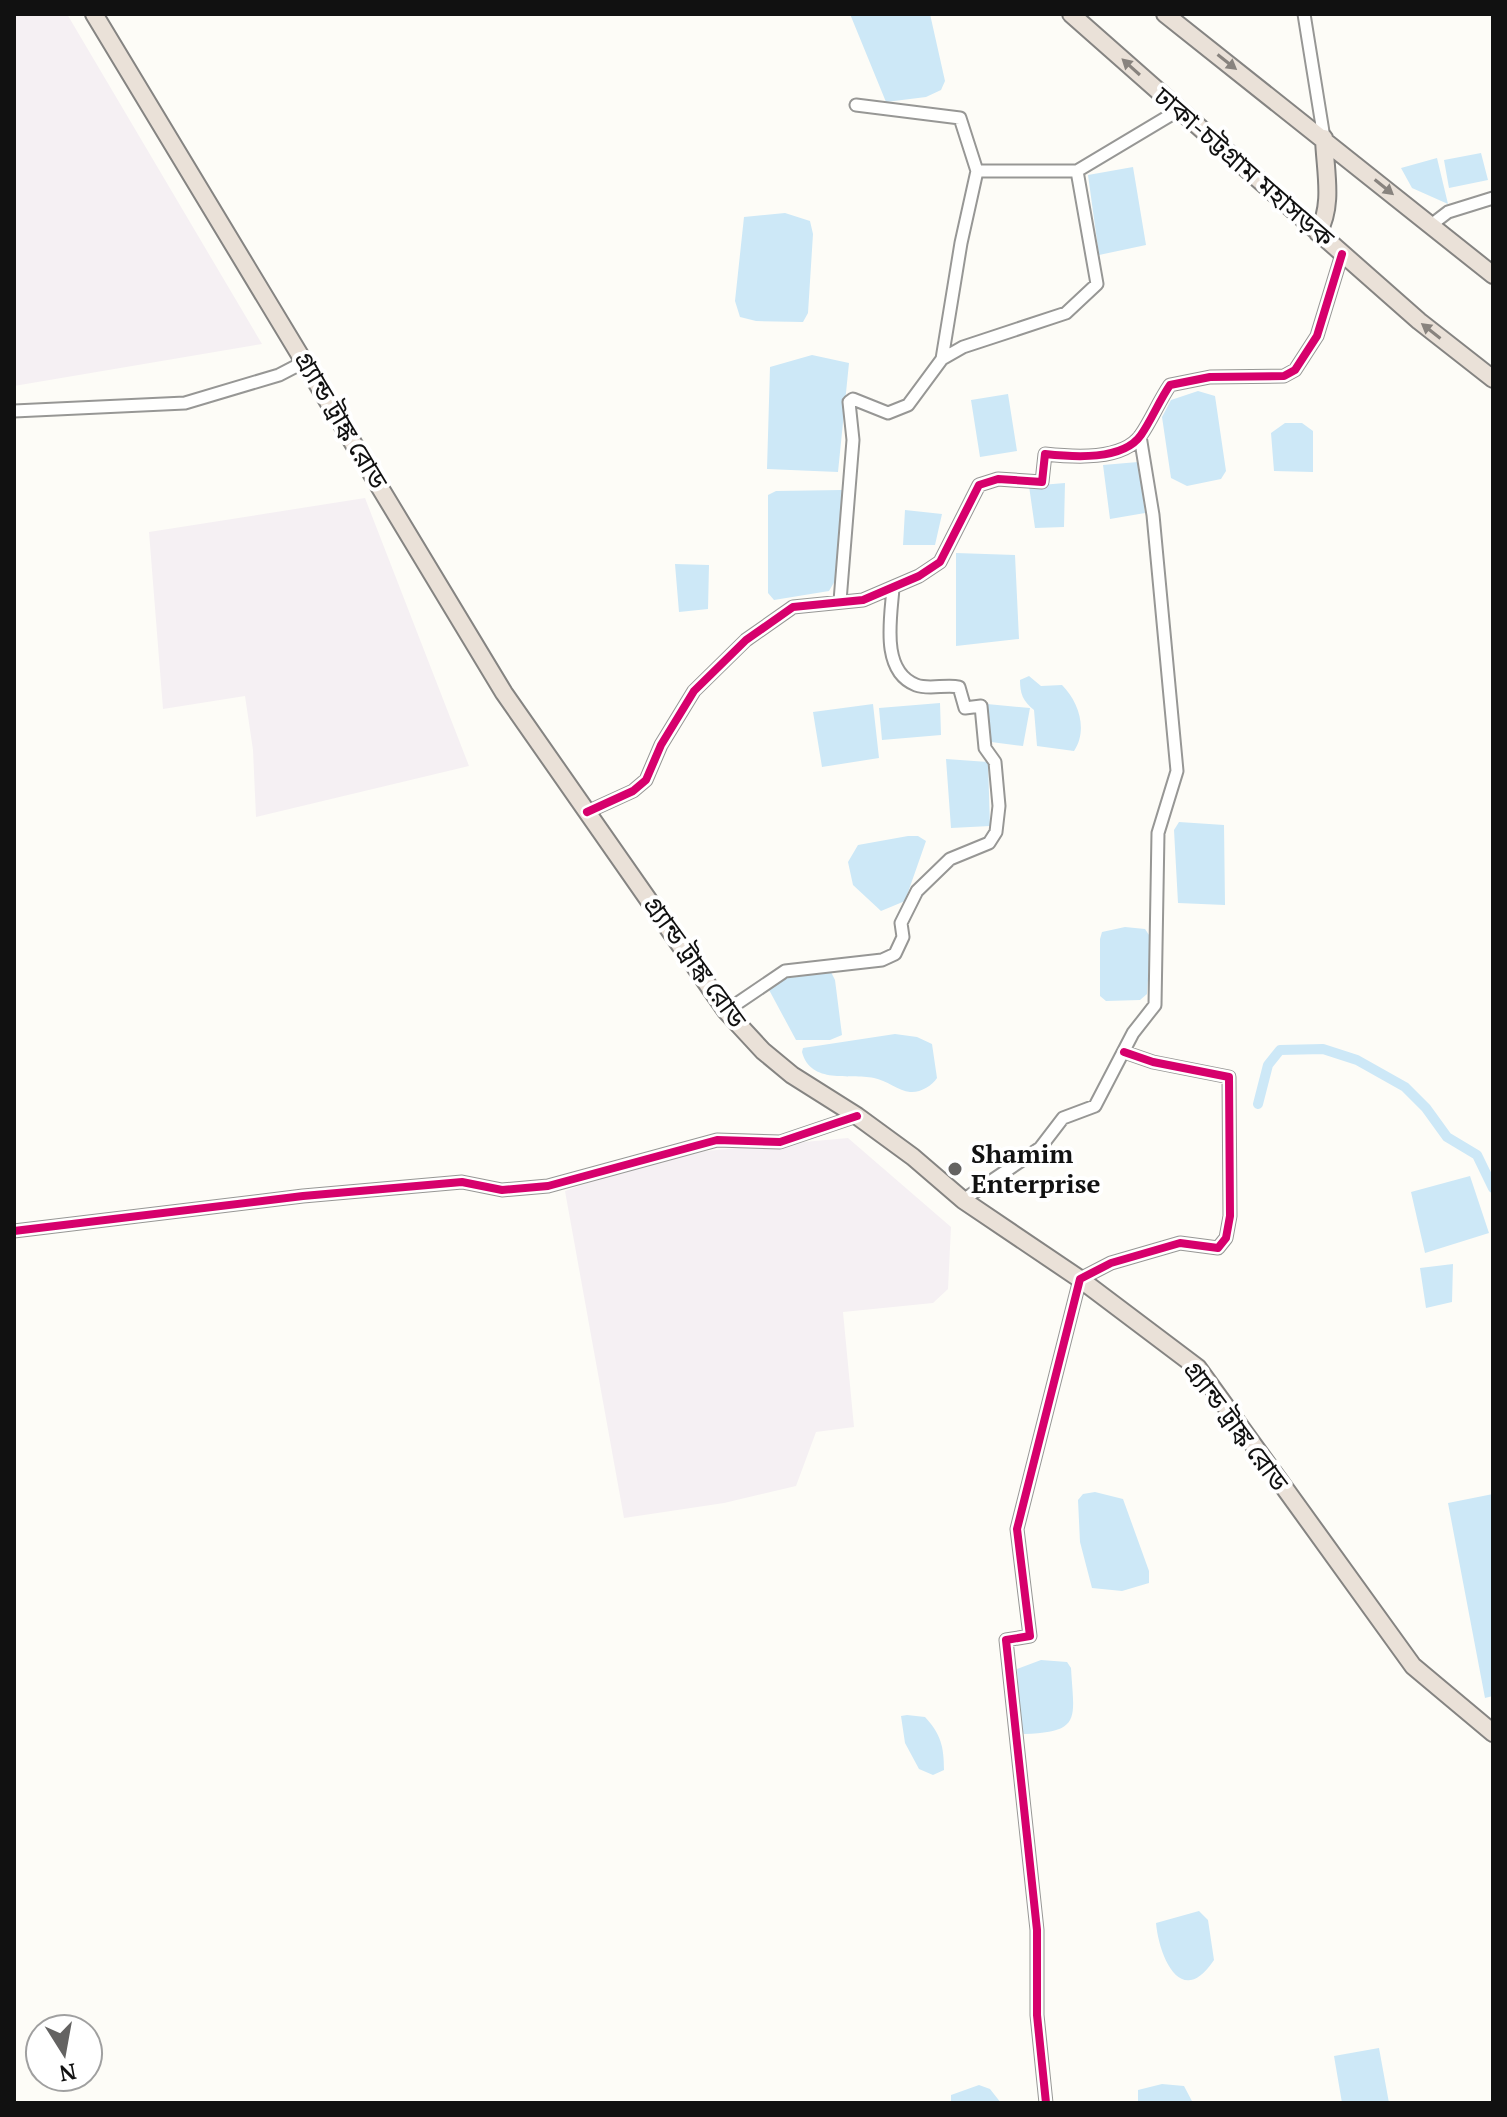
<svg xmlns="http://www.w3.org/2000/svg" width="1507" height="2117" font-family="'PT Serif','Noto Sans Bengali',serif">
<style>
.industrial{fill:#f5f0f3}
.water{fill:#cde8f7}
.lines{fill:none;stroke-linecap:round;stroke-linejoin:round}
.canal{stroke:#cde8f7;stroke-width:10}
.minor-casing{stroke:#979795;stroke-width:15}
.highway-casing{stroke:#858482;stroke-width:20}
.minor{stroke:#fffffe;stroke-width:11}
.highway{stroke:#eae1d8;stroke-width:16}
.cycleway-casing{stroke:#fff;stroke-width:13}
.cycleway{stroke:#d6006c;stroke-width:8}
.oneway{fill:#88837e}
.poi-dot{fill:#646362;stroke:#fff;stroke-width:3}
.labels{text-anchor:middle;stroke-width:8;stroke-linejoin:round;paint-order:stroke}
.street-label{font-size:26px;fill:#111;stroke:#fff}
.poi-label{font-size:26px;font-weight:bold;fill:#111;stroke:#fff;text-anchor:start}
</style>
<rect width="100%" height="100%" fill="#fdfcf7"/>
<path class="industrial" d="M14 14H67L262 344 14 386Z
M365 498 469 766 256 817 253 750 245 696 163 709 149 532Z
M848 1138 951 1227 948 1289 933 1303 843 1312 854 1427 816 1432 796 1486 724 1503 624 1518 565 1191 620 1171 684 1153Z"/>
<path class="water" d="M850 14H930L945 81 941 90 926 97 886 102Z
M1481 153 1488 180 1449 188 1444 160Z
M1437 158 1448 204 1412 188 1401 168Z
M1133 167 1146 245 1099 255 1088 175Z
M785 213 810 221 813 234 808 313 803 322 756 321 740 317 735 301 744 217Z
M812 355 849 363 838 472 767 469 770 367Z
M1198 391 1215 396 1226 471 1221 479 1187 486 1171 478 1162 417 1171 400Z
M1008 394 1017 451 980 457 971 400Z
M1285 423H1302L1313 431V472L1274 471 1271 433Z
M1138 462 1145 513 1110 519 1103 465Z
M1065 483 1064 527 1035 528 1029 486Z
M842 490 839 574 829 591 774 600 768 593V495L776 491Z
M905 510 942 514 935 545H903Z
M956 553 1015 555 1019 639 956 646Z
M675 564 709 565 708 609 679 612Z
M1029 676 1041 686 1062 685C1079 702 1088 730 1074 751L1037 746 1034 710C1023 701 1020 694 1020 680Z
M940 703 941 735 882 740 879 708Z
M873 704 879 758 822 767 813 712Z
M987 704 1030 708 1023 746 991 742Z
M946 759 988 762 990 826 951 828Z
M1179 822 1224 825 1225 905 1178 903 1174 830Z
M908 836H918L926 841 905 901 881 911 853 885 848 862 858 845Z
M1125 927 1145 929 1151 938 1147 994 1140 1000 1106 1001 1100 996V939L1102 932Z
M830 970 835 980 842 1035 830 1040H796L768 988 785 976Z
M895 1034 917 1037 932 1044 937 1078C932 1086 920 1093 910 1092 899 1091 886 1080 874 1078 849 1073 811 1085 802 1052L803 1048Z
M1470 1176 1489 1233 1425 1253 1411 1192Z
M1453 1264 1452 1302 1426 1308 1420 1268Z
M1095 1492 1123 1499 1149 1571V1583L1122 1591 1092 1588 1080 1542 1078 1500 1083 1494Z
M1493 1494V1696L1485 1698 1448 1503Z
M1041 1660 1067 1662 1071 1668C1074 1719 1082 1732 1024 1734L1020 1726 1017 1669Z
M907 1715 925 1717C941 1734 944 1747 944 1770L933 1775 919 1769 905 1743 901 1716Z
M1199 1911 1208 1920 1214 1960C1181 2010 1159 1956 1156 1923Z
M1379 2048 1389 2103H1342L1334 2056Z
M1162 2084 1184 2086 1193 2103H1138V2090Z
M979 2085 990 2089 1001 2103H951V2095Z"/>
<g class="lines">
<path class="canal" d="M1258 1104 1268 1065 1280 1050 1323 1049 1357 1060 1405 1087 1426 1108 1447 1137 1477 1155 1493 1188"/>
<g class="minor-casing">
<path id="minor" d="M1304 14 1324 138
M856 105 960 118 977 171H1077
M1431 225 1448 212 1493 198
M942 359 961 243 977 171
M14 411 185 403 279 375 306 361
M840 601 853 440 849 402 853 399 888 413 908 405 942 359 963 347 1066 313 1097 284 1077 171 1179 110
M587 812 633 791 646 780 661 745 694 691 746 640 793 607 863 600 919 576 940 562 979 485 998 479 1042 482 1045 454C1073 457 1123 461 1141 435 1152 419 1159 401 1170 385L1210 377 1284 376 1295 370 1317 336 1342 254
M726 1011 785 971 882 960 895 954 903 937 901 923 917 891 950 859 989 843 996 832 999 806 995 762 985 748 981 706 965 708 959 687C946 684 929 690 916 685 880 671 891 617 893 588
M963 1200 1040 1148 1063 1118 1095 1106 1133 1033 1155 1005 1158 833 1177 771 1153 515 1140 436
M14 1231 303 1196 462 1182 502 1190 548 1186 717 1140 780 1142 857 1116
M1046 2103 1037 2015V1930L1006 1640 1030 1636 1017 1529 1080 1279 1111 1263 1180 1243 1218 1248 1226 1238 1230 1216 1229 1077 1153 1062 1124 1052"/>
</g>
<g class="highway-casing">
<path id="highway" d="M94 14 504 693 726 1011 763 1051 792 1075 857 1116 913 1157 963 1200 1080 1279 1198 1368 1413 1666 1493 1733
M1071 14 1419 321 1493 379
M1165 14 1493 275
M1318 233C1334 204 1325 171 1324 138"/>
</g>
<use href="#minor" class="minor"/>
<use href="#highway" class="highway"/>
<g class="cycleway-casing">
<path id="cycleway" d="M587 812 633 791 646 780 661 745 694 691 746 640 793 607 863 600 919 576 940 562 979 485 998 479 1042 482 1045 454C1073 457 1123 461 1141 435 1152 419 1159 401 1170 385L1210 377 1284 376 1295 370 1317 336 1342 254
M14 1231 303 1196 462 1182 502 1190 548 1186 717 1140 780 1142 857 1116
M1046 2103 1037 2015V1930L1006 1640 1030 1636 1017 1529 1080 1279 1111 1263 1180 1243 1218 1248 1226 1238 1230 1216 1229 1077 1153 1062 1124 1052"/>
</g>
<use href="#cycleway" class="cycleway"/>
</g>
<defs><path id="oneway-solid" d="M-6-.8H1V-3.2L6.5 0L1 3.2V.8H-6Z" transform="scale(2)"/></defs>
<g class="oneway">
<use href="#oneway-solid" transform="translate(1227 62) rotate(38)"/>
<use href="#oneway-solid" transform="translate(1131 67) rotate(-138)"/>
<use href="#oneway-solid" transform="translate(1384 187) rotate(39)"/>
<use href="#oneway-solid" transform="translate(1431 331) rotate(-142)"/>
</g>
<circle class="poi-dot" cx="955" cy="1169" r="8"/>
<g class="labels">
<g class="street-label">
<text transform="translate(1244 167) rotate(41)" y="9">ঢাকা-চট্টগ্রাম মহাসড়ক</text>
<text transform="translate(341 420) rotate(59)" y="9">গ্র্যান্ড ট্রাঙ্ক রোড</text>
<text transform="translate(695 962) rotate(54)" y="9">গ্র্যান্ড ট্রাঙ্ক রোড</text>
<text transform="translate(1236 1426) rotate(53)" y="9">গ্র্যান্ড ট্রাঙ্ক রোড</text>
</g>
<g class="poi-label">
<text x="971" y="1163">Shamim<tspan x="971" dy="30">Enterprise</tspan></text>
</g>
</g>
<rect width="1507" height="2117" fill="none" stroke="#111111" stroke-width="32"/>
<g transform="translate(64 2053) rotate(169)"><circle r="38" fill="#ffffff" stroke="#a0a0a0" stroke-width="2"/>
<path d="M0-6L14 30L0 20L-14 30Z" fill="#646362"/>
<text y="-12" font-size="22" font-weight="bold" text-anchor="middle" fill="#111111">N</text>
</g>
</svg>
